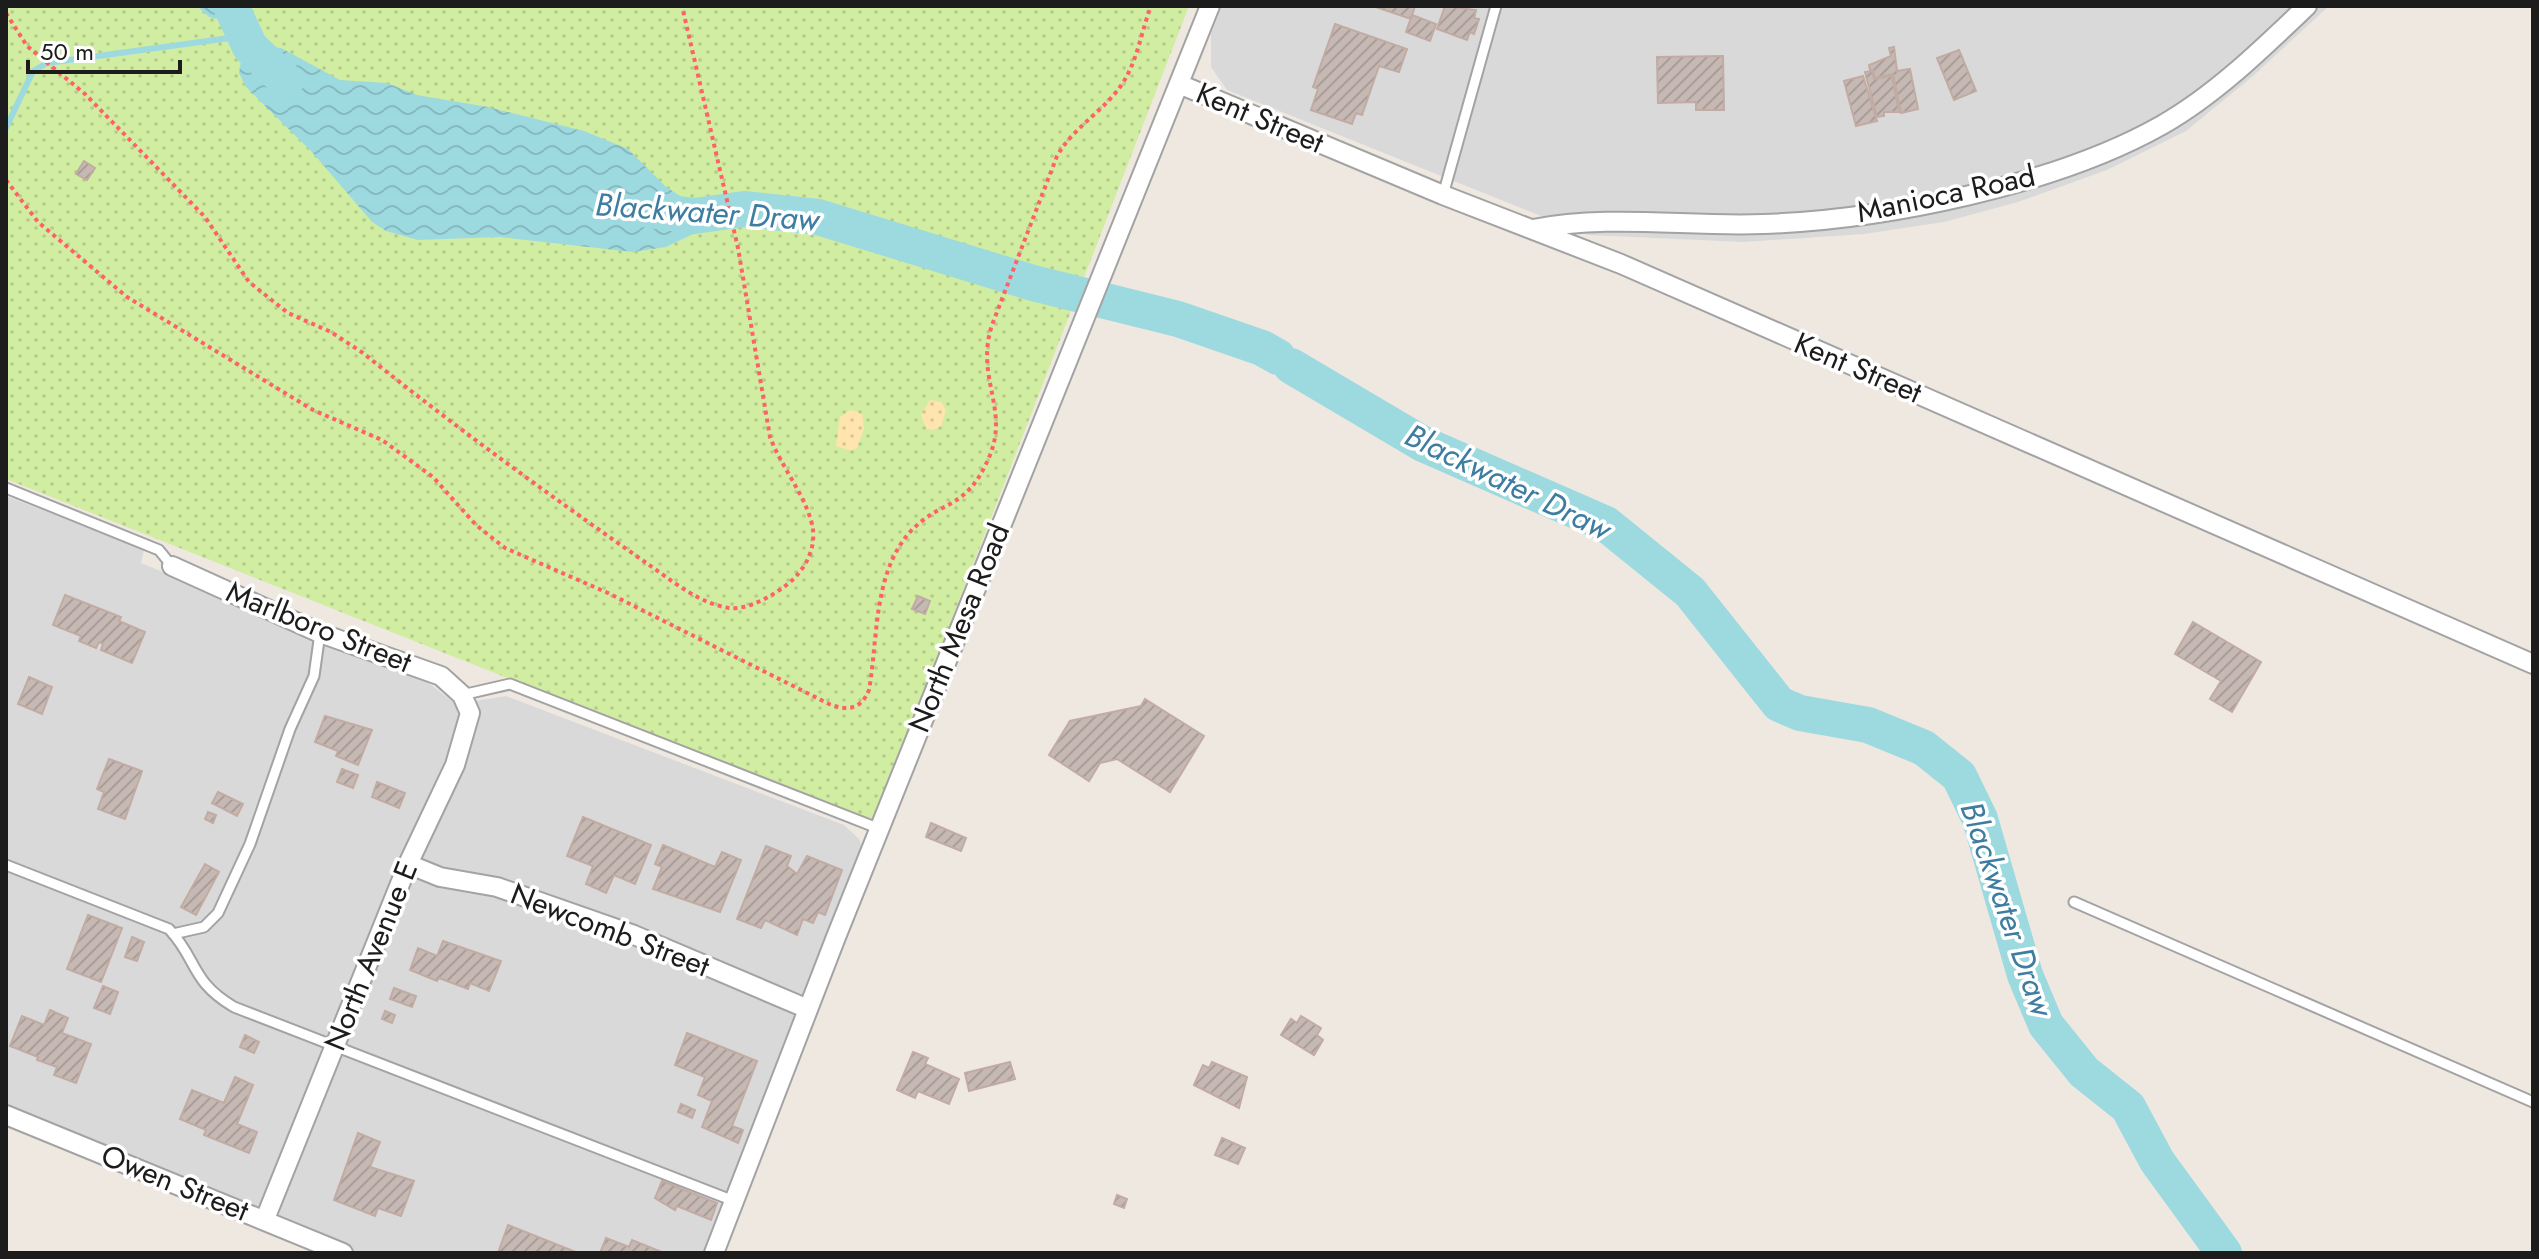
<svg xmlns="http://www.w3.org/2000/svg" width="2539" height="1259" font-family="Jost,sans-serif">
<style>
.residential{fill:#dad9d9}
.grass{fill:url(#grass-dots)}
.sand{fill:url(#sand-dots)}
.water{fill:url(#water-waves)}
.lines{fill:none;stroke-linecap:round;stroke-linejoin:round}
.stream{stroke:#9ddae0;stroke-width:6}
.river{stroke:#9ddae0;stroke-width:36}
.building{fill:url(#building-hatch);stroke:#c1aba2;stroke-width:2}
.service-casing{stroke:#a3a3a3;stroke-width:13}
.minor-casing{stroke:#a3a3a3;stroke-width:22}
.path{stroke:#ff6166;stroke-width:4;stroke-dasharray:4 4;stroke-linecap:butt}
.service{stroke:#fff;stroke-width:9}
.minor{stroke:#fff;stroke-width:18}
.labels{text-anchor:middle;stroke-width:7;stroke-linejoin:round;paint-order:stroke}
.street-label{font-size:30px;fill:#1c1c1c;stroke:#fff}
.water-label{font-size:32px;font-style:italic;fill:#3e7da1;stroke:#fff}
</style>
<defs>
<pattern id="grass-dots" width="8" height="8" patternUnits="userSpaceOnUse" patternTransform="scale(2)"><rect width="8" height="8" fill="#d1eda2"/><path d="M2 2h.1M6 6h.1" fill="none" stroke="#b3cb8b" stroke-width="1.8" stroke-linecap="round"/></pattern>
<pattern id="sand-dots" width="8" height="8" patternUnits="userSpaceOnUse" patternTransform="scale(2)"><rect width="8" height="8" fill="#ffe4ae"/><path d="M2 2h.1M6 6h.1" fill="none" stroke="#dac395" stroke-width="1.8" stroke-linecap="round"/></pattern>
<pattern id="water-waves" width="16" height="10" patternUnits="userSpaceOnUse" patternTransform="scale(2)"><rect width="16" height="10" fill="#9ddae0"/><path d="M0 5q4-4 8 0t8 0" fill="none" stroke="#87bac0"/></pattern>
<pattern id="building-hatch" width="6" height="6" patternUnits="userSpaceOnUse" patternTransform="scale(2)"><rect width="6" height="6" fill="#c6b9b4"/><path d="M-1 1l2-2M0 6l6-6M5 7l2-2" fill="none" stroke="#aa9e9a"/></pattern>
</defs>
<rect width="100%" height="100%" fill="#eee8e1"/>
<path class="residential" d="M1222 6H2329L2253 76 2186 131 2107 170 2018 202 1944 222 1864 234 1744 242 1588 235 1227 90 1211 67V34Z
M6 496 144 550 141 563 426 681 456 704 506 696 844 825 859 839 863 849 708 1253H352L6 1114Z"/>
<path class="grass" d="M6 6H1189L873 823 6 479Z"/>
<path class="sand" d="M930 400 941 402 946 410 941 427 932 430 926 428 921 415Z
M850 410 862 413 864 429 857 448 851 451 836 446 840 417Z"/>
<path class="water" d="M197 6H247L241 17 230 22 209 17Z
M256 45 281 48 340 80 387 83 417 95 488 107 584 131 628 149 665 186 692 204 693 234 666 247 633 252 499 237 418 240 386 231 372 222 312 152 246 87 239 73 242 55Z"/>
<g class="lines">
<path class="stream" d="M6 128 33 71 47 63 244 36"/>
<path class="river" d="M231 6 250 47 286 81
M648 210 694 216 744 209 818 217 1033 283 1178 319 1262 348 1278 357
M1291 366 1423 444 1606 524 1690 592 1779 704 1800 713 1868 725 1924 748 1959 776 1980 819 2025 975 2046 1025 2084 1072 2128 1107 2157 1161 2224 1253"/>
</g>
<path class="building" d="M1373 6H1415L1411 19Z
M1445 6 1476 10 1474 18 1479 19 1474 34 1470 32 1467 40 1437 29Z
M1412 15 1436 24 1430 41 1406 32Z
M1335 24 1407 49 1399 72 1379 66 1362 115 1356 113 1352 124 1311 110 1318 89 1313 87Z
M1894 47 1897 71 1910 69 1918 109 1901 113 1893 74 1875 78 1873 70H1870L1869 65 1891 56 1889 48Z
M1959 50 1976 91 1954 100 1937 58Z
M1723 56 1724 110H1696V102L1658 103 1657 57Z
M1872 71 1874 79 1892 76 1899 112H1884V116L1877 117 1865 72Z
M1863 76 1877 121 1856 126 1844 81Z
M84 161 95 168 87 180 76 174Z
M65 595 121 617 119 621 145 632 132 663 101 650 103 644 99 642 96 648 79 641 81 636 53 625Z
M918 596 930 601 925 614 912 609Z
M2193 622 2261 662 2232 712 2210 699 2221 681 2175 654Z
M29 677 52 687 42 714 18 704Z
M1145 699 1204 736 1170 792 1117 759 1100 763 1089 781 1049 755 1070 721 1141 706Z
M325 716 372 730 358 765 336 756 338 751 315 742Z
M109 759 142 771 125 819 98 809 104 792 97 789Z
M342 769 358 775 353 788 337 782Z
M377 782 405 793 399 808 372 797Z
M218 792 243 804 237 816 212 803Z
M208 812 216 815 213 823 205 819Z
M583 817 651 845 635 884 614 875 606 893 586 884 593 866 567 856Z
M931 823 966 838 961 851 926 837Z
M663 845 715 867 722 852 741 860 720 912 653 889 662 867 655 864Z
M766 846 791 856 787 866 797 874 807 856 842 870 825 915 818 912 813 923 803 919 797 935 765 920 761 928 737 919Z
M205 864 219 872 196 915 181 907Z
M88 915 122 928 101 982 67 969Z
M132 937 144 942 137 961 125 957Z
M443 941 501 961 489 991 470 983 468 989 439 978 437 981 410 970 418 948 437 956Z
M103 986 118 992 110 1014 94 1008Z
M394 988 416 996 412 1007 390 999Z
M50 1010 68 1018 62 1033 91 1044 76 1083 54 1075 57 1067 37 1060 38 1057 10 1046 22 1016 44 1025Z
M385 1011 395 1015 392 1023 382 1019Z
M1301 1016 1321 1028 1317 1035 1323 1040 1314 1055 1281 1035 1291 1019 1297 1023Z
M687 1033 757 1061 732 1126 743 1130 738 1143 702 1127 712 1101 698 1095 705 1077 675 1065Z
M245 1035 259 1042 254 1053 240 1047Z
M913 1052 928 1058 925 1064 959 1079 949 1104 918 1091 915 1098 897 1090Z
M1010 1062 1015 1079 969 1091 965 1073Z
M1212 1062 1247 1077 1239 1108 1194 1085 1203 1065 1209 1068Z
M235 1077 253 1085 237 1124 257 1132 249 1153 204 1135 206 1130 180 1119 192 1090 224 1103Z
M681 1104 695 1110 692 1118 678 1112Z
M358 1133 380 1142 370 1167 414 1181 401 1216 378 1208 375 1216 334 1200Z
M1222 1138 1245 1148 1238 1164 1215 1155Z
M662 1181 717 1203 711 1220 677 1206 675 1210 655 1198Z
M1117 1195 1127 1199 1124 1208 1114 1204Z
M508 1225 578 1253H498Z
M606 1238 629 1247 632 1240 664 1253H600Z"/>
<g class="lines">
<g class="service-casing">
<path id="service" d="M1443 195 1496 6
M6 488 159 550 172 566
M462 695 510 684 880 829
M6 865 169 929C198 960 190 981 234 1007L734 1201
M2074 902 2533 1102
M173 934 204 927 218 913 250 844 290 729 314 676 320 633"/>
</g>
<g class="minor-casing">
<path id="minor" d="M1179 84 1443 195 1621 264 2533 664
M1533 229C1610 214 1686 227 1763 224 1884 220 2056 185 2162 125 2215 95 2263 48 2307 6
M172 566 320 633 441 676 462 695 470 713 455 765 408 864 265 1219
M408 864 440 877 497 887 634 935 808 1009
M6 1115 343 1253
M714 1253 836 937 1210 6"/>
</g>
<path class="path" d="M6 13 27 46 85 94 205 217 249 282 288 313 331 332 363 353C454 426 549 495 645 562 670 579 697 603 729 608 749 610 774 595 789 583 805 569 815 551 813 530 809 500 781 467 770 437L738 248 682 6
M6 180 38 222 127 297 313 410 382 440 433 477 476 525 505 548 608 593 829 704C847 711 861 710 869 690 878 639 873 575 909 533 942 497 966 513 990 455 1009 408 975 377 992 325L1057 156C1073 128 1101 113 1120 87 1137 64 1141 32 1151 6"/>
<use href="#service" class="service"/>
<use href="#minor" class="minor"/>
</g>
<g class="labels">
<g class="street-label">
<text transform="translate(1260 118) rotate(23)" y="10">Kent Street</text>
<text transform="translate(1946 194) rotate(-12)" y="10">Manioca Road</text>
<text transform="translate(1858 368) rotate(23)" y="10">Kent Street</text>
<text transform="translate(319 627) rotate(22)" y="10">Marlboro Street</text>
<text transform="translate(959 628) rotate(-68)" y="10">North Mesa Road</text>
<text transform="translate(610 930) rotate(21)" y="10">Newcomb Street</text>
<text transform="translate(371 956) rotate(-68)" y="10">North Avenue E</text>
<text transform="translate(175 1183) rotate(22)" y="10">Owen Street</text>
</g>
<g class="water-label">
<text transform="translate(707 212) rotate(4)" y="11">Blackwater Draw</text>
<text transform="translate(1508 482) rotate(26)" y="11">Blackwater Draw</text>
<text transform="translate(2007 909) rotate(71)" y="11">Blackwater Draw</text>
</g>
</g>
<rect width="2539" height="1259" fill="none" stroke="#1c1c1c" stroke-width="16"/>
<path d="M28 60v12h152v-12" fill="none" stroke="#1c1c1c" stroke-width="4"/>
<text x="40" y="60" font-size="24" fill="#1c1c1c" stroke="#ffffff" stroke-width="6" paint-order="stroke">50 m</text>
</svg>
